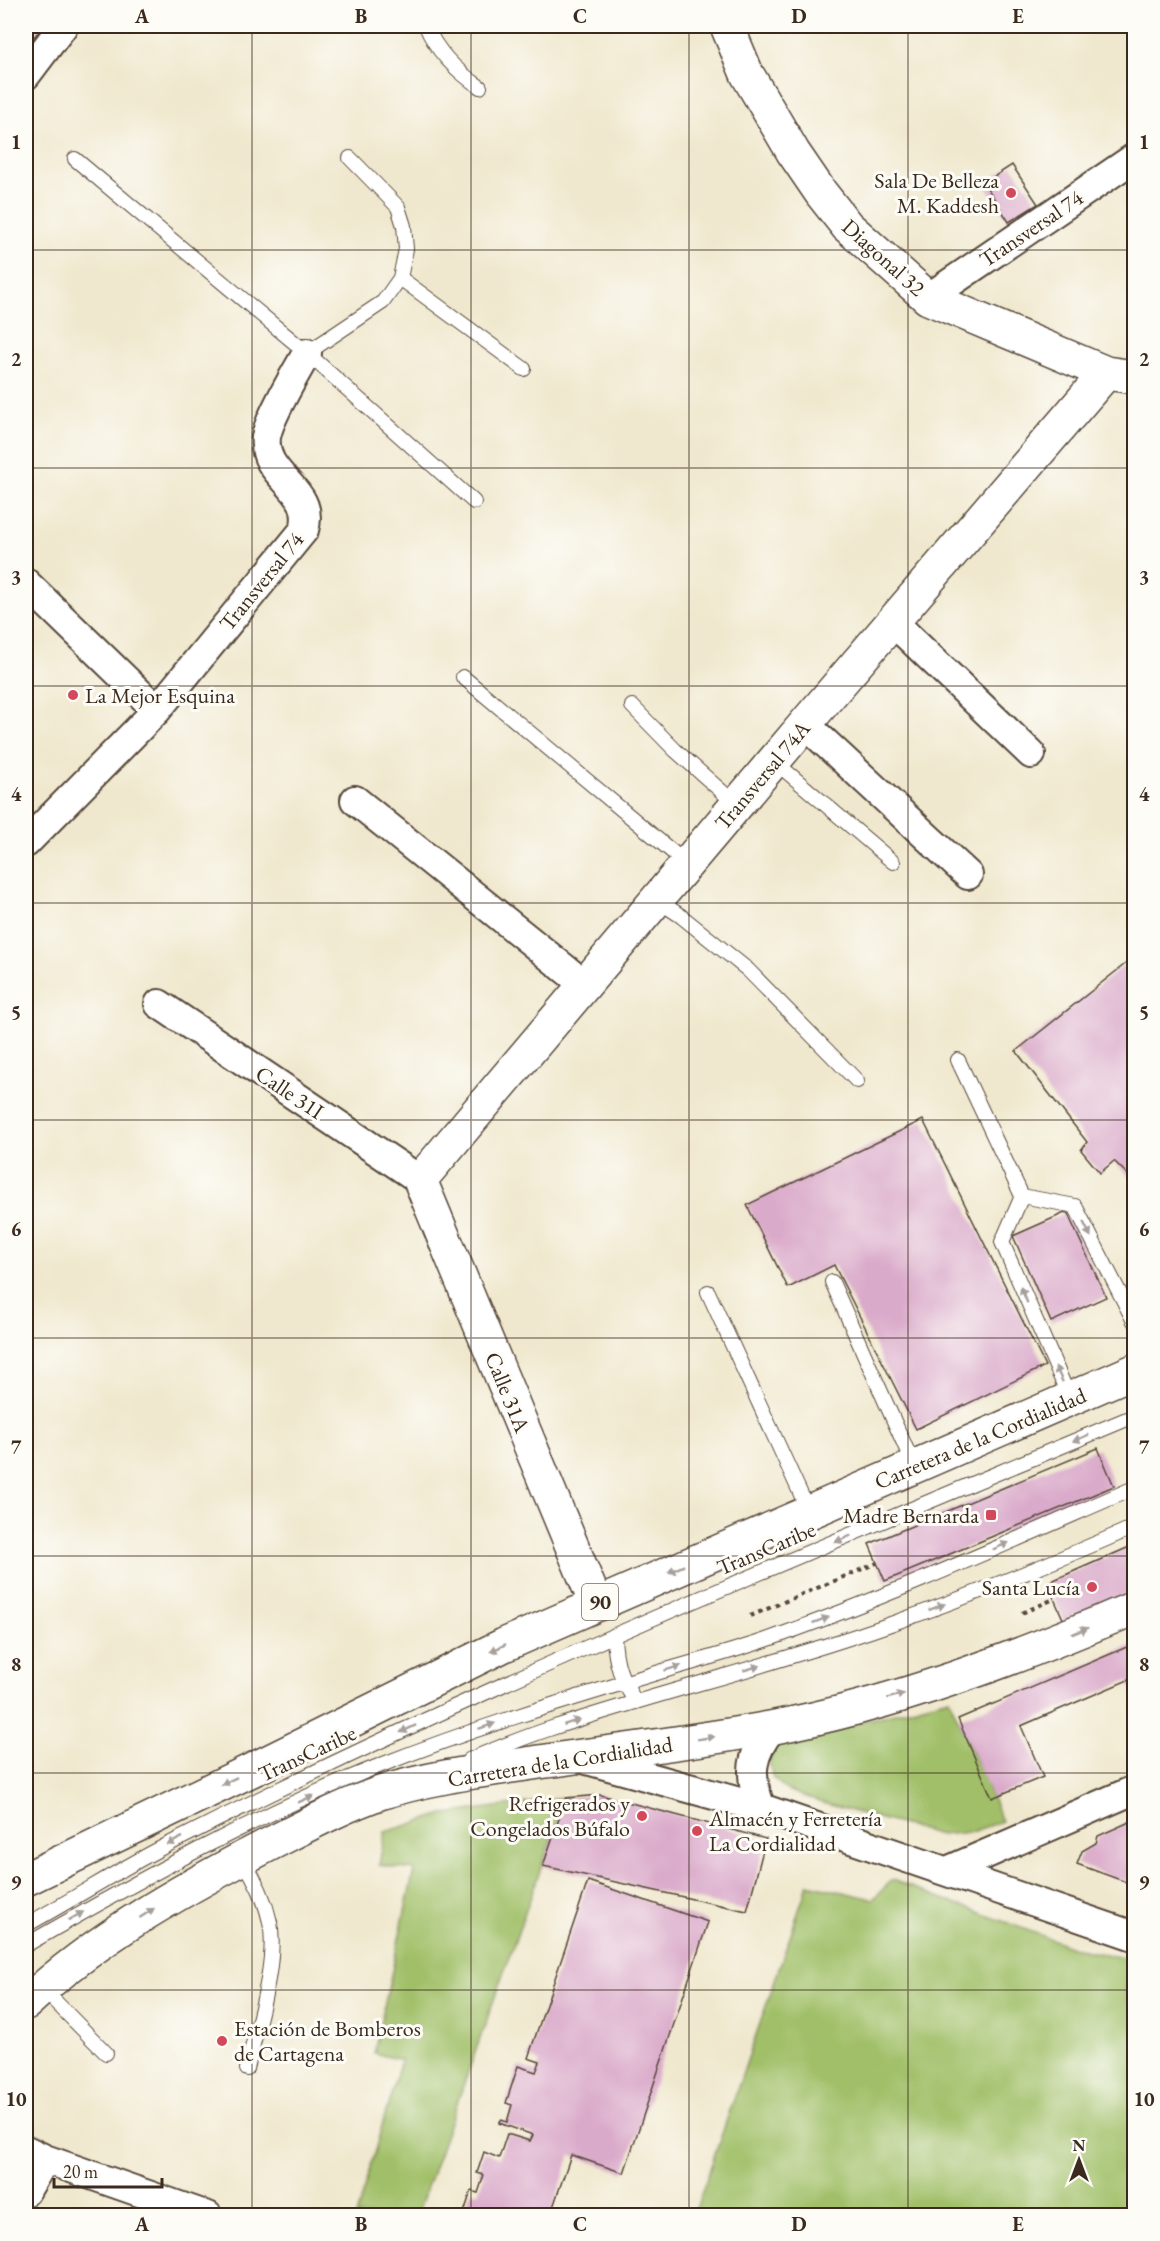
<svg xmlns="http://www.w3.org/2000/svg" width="1160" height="2241" font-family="'EB Garamond',serif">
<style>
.green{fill:#a0bf67;stroke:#6e7442;stroke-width:1.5}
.building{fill:#daaaca}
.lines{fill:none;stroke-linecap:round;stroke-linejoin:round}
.service-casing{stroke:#564638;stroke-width:16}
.minor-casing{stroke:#564638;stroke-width:32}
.tertiary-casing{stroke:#564638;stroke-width:36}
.trunk-casing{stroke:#564638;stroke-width:36}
.path{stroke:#564638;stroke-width:4;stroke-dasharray:4.5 4.5;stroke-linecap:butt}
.service{stroke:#fff;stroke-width:14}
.minor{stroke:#fff;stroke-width:28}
.tertiary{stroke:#fff;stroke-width:33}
.trunk{stroke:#fff;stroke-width:33}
.oneway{fill:#a79f9a}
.grid{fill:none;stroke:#3b2a1e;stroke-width:1.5;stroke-opacity:0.55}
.poi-dot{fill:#d1495b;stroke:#fdfcf7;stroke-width:2}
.labels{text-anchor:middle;stroke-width:6;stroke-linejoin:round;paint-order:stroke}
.shield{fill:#fdfcf7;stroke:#75695f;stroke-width:1.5}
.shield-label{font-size:21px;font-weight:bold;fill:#3b2a1e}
.poi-label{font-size:22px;fill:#3b2a1e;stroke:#fdfcf7;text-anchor:end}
.street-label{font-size:22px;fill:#3b2a1e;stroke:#fdfcf7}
.neatline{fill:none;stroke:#3b2a1e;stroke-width:2}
.grid-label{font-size:20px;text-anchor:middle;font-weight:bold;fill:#3b2a1e}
</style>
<rect width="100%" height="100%" fill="#fdfcf7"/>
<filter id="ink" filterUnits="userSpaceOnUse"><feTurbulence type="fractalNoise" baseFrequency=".0167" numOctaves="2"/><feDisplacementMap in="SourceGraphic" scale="12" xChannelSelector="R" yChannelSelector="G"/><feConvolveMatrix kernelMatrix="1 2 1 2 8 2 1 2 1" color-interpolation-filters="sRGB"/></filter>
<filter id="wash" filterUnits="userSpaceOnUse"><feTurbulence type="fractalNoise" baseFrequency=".008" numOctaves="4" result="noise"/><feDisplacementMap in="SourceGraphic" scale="24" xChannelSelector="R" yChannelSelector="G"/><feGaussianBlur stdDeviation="1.35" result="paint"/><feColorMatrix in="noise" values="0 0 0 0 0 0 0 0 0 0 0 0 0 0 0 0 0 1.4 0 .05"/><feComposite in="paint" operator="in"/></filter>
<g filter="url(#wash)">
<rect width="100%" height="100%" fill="#f0e8ce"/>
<path class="green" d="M949 1698 1002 1821 971 1832 940 1835 819 1802 787 1790 773 1778 769 1762 776 1745Z
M566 1798 417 2215 356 2216 401 2060 374 2053 414 1870 379 1865 385 1832 444 1814Z
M892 1880 1078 1949 1130 1959 1126 1989 1134 2020V2215H694L808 1884 873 1899Z"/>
<g id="blocks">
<path class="building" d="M26 26H44L26 45Z
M1012 165 1038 204 1009 222 984 183Z
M1134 957V1181L1114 1161 1100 1173 1081 1150 1087 1142 1016 1051Z
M923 1120 1045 1366 916 1429 834 1265 788 1288 747 1205Z
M1067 1212 1106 1297 1051 1322 1013 1236Z
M1098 1448 1114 1486 885 1581 869 1544Z
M1134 1545V1591L1064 1621 1047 1583Z
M1134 1644V1695L1128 1680 1021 1726 1043 1777 992 1798 958 1719Z
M601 1795 766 1839 747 1911 543 1866 566 1798Z
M1134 1820V1885L1077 1864 1082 1851 1096 1843 1098 1836Z
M588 1881 708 1922 624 2173 571 2155 550 2216H463L471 2191 478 2193 484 2175 477 2173 484 2152 499 2158 507 2134 530 2141 533 2135 499 2123 501 2120 507 2122 512 2105 506 2103 518 2066 536 2072 540 2062 528 2058Z"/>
</g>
</g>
<g filter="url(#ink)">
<use href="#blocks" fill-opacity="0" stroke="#564638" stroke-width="1.5"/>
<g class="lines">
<g class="service-casing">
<path id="service" d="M426 26C437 52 456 71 480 87
M75 159 307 353 474 502
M400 278 524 369
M307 353 383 302 400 278 406 249 404 226 398 207 350 158
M463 677 687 864
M632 706 675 750 737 805
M774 761 893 862
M657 900 681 916 748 970 857 1081
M958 1060 1022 1196 1002 1242 1070 1399
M1022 1196 1075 1206 1134 1321
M832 1282 914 1466
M708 1292 809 1512
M614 1636C615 1664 621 1680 636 1702
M469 1760C495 1749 522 1738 549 1729 660 1692 774 1665 885 1626 969 1597 1052 1563 1134 1527
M242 1859C255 1878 265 1899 270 1922 278 1962 256 2028 247 2069
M26 1925C76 1898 124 1866 175 1841 487 1682 812 1551 1134 1416
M26 1945C141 1879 258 1814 381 1765 469 1730 560 1702 650 1675 689 1663 728 1653 766 1640 891 1596 1012 1541 1134 1488
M42 1988 106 2053"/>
</g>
<g class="minor-casing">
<path id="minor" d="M26 75 63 26
M928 298 1134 158
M26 583 157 710
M893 622 1031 754
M805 724 968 875
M355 800 585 985
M26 843 157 710 304 530C317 487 261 479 266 437 269 417 296 373 307 353
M159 1004 420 1180
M580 1758 761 1808 1134 1936
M761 1808C748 1775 750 1755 772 1728
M947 1871 1134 1790
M26 2150 45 2159 208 2216
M26 2191 45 2159"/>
</g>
<g class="tertiary-casing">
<path id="tertiary" d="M727 26 747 74 793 152 821 193 847 226 928 298 1106 373 1134 377
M596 1604 420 1180 805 724 1106 373"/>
</g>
<g class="trunk-casing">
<path id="trunk" d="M26 1879 260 1766 504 1645 1134 1371
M26 2003C96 1938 181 1890 266 1846 302 1828 342 1806 380 1793 430 1777 487 1770 539 1762 616 1751 694 1742 770 1728 896 1704 1017 1658 1134 1608"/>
</g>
<path class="path" d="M1022 1613 1054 1599
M750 1616 877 1563"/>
<use href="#service" class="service"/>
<use href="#minor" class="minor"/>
<use href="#tertiary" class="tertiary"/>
<use href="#trunk" class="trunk"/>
</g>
<defs><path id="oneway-solid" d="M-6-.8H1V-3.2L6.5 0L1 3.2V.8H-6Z" transform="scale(1.5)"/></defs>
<g class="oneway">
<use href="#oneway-solid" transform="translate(1087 1229) rotate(63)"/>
<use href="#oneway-solid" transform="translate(1024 1295) rotate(-113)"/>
<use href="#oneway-solid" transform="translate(1059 1374) rotate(-115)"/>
<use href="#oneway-solid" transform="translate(1081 1438) rotate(157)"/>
<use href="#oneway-solid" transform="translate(843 1539) rotate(157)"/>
<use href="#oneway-solid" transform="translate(1001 1546) rotate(-23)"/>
<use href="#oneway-solid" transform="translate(676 1569) rotate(156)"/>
<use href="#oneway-solid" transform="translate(937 1607) rotate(-21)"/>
<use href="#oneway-solid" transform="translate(821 1620) rotate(-20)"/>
<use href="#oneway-solid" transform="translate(1080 1631) rotate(-22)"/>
<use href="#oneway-solid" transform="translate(498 1648) rotate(154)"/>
<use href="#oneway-solid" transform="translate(673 1668) rotate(-17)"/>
<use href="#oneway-solid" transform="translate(752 1668) rotate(-16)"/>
<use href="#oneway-solid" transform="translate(896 1696) rotate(-15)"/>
<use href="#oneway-solid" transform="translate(572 1722) rotate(-18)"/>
<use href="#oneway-solid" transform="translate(487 1726) rotate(-19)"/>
<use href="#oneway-solid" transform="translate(408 1729) rotate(155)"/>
<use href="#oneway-solid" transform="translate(706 1738) rotate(-9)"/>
<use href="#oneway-solid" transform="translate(229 1781) rotate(154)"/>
<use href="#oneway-solid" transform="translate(306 1799) rotate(-24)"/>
<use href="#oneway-solid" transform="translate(175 1841) rotate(153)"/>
<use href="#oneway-solid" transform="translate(147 1913) rotate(-33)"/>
<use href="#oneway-solid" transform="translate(76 1916) rotate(-30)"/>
</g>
</g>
<path class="grid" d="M252 26V2216M471 26V2216M689 26V2216M908 26V2216M26 250H1134M26 468H1134M26 686H1134M26 903H1134M26 1120H1134M26 1338H1134M26 1556H1134M26 1773H1134M26 1990H1134"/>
<g class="poi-dot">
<circle cx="1011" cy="193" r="6"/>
<circle cx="73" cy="695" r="6"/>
<rect x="985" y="1509" width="12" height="12" rx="3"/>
<circle cx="1092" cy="1587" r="6"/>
<circle cx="642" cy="1816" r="6"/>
<circle cx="697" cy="1831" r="6"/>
<circle cx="222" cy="2041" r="6"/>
</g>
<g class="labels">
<rect class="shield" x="582" y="1584" width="36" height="36" rx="4.5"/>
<g class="shield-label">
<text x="600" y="1609">90</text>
</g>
<g class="poi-label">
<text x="999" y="188">Sala De Belleza<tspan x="999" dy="25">M. Kaddesh</tspan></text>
<text x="85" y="703" text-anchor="start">La Mejor Esquina</text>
<text x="979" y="1523">Madre Bernarda</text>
<text x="1080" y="1595">Santa Lucía</text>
<text x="630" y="1811">Refrigerados y<tspan x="630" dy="25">Congelados Búfalo</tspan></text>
<text x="709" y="1826" text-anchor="start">Almacén y Ferretería<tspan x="709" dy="25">La Cordialidad</tspan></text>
<text x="234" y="2036" text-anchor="start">Estación de Bomberos<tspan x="234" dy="25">de Cartagena</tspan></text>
</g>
<g class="street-label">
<text transform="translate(1031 228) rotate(-34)" y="8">Transversal 74</text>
<text transform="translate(884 257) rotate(42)" y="8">Diagonal 32</text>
<text transform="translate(261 581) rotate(-51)" y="8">Transversal 74</text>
<text transform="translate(762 775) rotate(-50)" y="8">Transversal 74A</text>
<text transform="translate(290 1092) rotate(34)" y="8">Calle 31I</text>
<text transform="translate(508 1392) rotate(68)" y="8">Calle 31A</text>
<text transform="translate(980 1438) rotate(-23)" y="8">Carretera de la Cordialidad</text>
<text transform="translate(766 1548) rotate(-23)" y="8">TransCaribe</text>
<text transform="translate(307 1753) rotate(-25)" y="8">TransCaribe</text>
<text transform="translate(560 1761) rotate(-9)" y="8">Carretera de la Cordialidad</text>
</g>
</g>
<rect width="1160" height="2241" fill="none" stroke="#fdfcf7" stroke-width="66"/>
<g transform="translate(1079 2160)" stroke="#fdfcf7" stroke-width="4.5" paint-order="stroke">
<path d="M0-4.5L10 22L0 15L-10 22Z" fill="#3b2a1e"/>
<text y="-9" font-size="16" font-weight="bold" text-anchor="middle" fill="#3b2a1e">N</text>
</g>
<path d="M54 2178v9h108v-9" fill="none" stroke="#3b2a1e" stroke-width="3"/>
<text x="63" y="2178" font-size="18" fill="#3b2a1e" stroke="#fdfcf7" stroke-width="4.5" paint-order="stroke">20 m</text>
<rect x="33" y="33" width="1094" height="2175" class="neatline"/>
<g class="grid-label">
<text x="142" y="23">A</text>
<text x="361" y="23">B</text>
<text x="580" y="23">C</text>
<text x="799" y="23">D</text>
<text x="1018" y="23">E</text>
<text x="16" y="149">1</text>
<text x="1144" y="149">1</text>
<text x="16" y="366">2</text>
<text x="1144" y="366">2</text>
<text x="16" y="584">3</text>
<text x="1144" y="584">3</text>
<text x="16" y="801">4</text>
<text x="1144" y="801">4</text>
<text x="16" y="1019">5</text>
<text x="1144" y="1019">5</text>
<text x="16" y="1236">6</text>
<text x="1144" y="1236">6</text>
<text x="16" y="1454">7</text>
<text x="1144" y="1454">7</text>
<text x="16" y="1671">8</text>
<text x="1144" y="1671">8</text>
<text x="16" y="1889">9</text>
<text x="1144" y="1889">9</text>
<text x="16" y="2106">10</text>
<text x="1144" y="2106">10</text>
<text x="142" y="2231">A</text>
<text x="361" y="2231">B</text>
<text x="580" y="2231">C</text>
<text x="799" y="2231">D</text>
<text x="1018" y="2231">E</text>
</g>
</svg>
